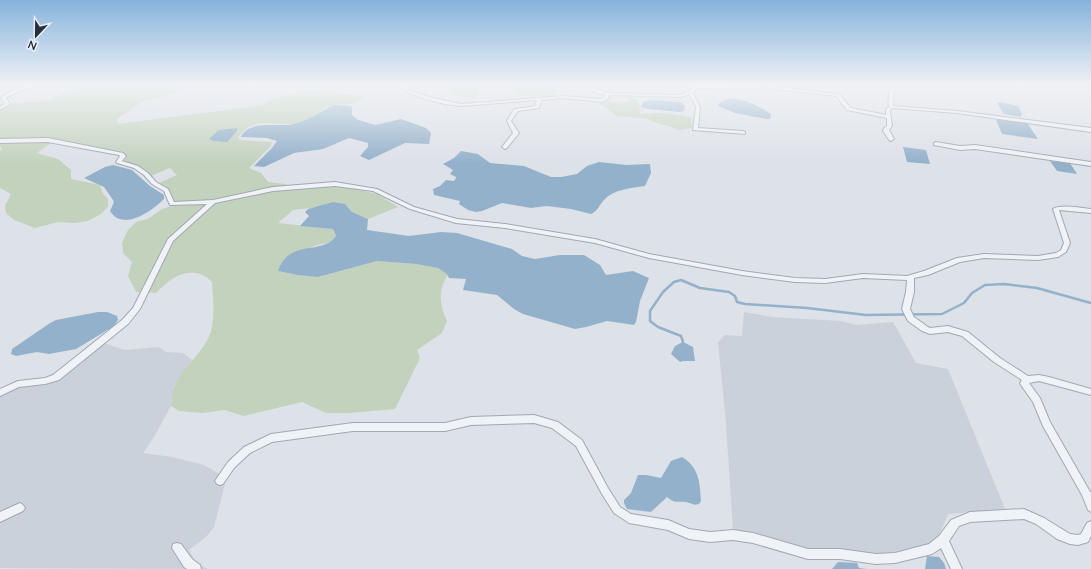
<svg xmlns="http://www.w3.org/2000/svg" width="1091" height="569" font-family="Lato,sans-serif">
<style>
.built{fill:#cad1da}
.green{fill:#c3d2bd}
.water{fill:#94b1cb}
.lines{fill:none;stroke-linecap:round;stroke-linejoin:round}
.stream{stroke:#94b1cb;stroke-width:2.5}
.minor-casing{stroke:#a2a8b2;stroke-width:2}
.minor{fill:#eff2f6;fill-rule:evenodd}
</style>
<rect width="100%" height="100%" fill="#dde1e8"/>
<path class="built" d="M744 312 772 317 841 321 857 325 893 322 916 363 948 369 1005 509 948 514 940 533 933 544 890 553 874 554 810 548 785 544 733 531 726 423 718 342 725 335 742 336Z
M104 343 125 350 159 347 166 352 183 353 192 360 174 385 171 406 154 437 143 453 172 457 204 465 220 474 225 484 214 527 206 537 189 550 197 564 208 569 0 568V396L19 387 53 382 62 378Z"/>
<path class="green" d="M94 84H187V87L175 93 158 98 145 100 117 119 118 124 263 105 273 99 302 91 313 90 366 97C354 106 348 103 334 105 321 108 312 120 298 123 283 127 260 118 247 128 243 131 241 134 238 137L240 140 272 142 271 146 249 168 261 173 268 182 285 184 300 189 327 187 353 188 377 194 398 207 368 219 352 212 345 204 293 210 278 223 333 229 336 236 331 242 314 246 278 271 297 275 318 277 377 261 416 264 438 268 448 274C438 291 439 303 447 321L442 333 417 350 420 358 395 409 349 413H326L302 402 244 416 224 410 202 413 179 411 171 406C172 399 172 391 175 385 184 365 205 352 211 331 215 316 213 298 212 282 192 263 173 276 156 293L136 292 128 276 132 262 123 253 122 243 128 230 136 222 148 219 162 209 172 206 175 202 171 194 160 187 159 183 177 175 170 168 151 176 139 166 125 162V156L122 152 55 140 37 153 58 159 71 170V179L100 185 103 194 108 199V207L101 214 88 221 74 223 58 222 35 228 14 220 6 213 5 206 11 194 0 188V151L2 149 0 146V104L46 101 68 91Z
M440 84H486L481 87 477 97C457 99 455 95 440 84Z
M515 84H559L557 92 552 97 516 95 511 89Z
M631 98 637 99 639 103 640 114 665 113 691 117 692 128 678 130 669 126 650 121 649 119 617 116 605 107 598 104 607 102H628Z"/>
<path class="water" d="M727 99C741 97 759 106 771 114L770 119H766L735 113 718 106V104Z
M652 100 681 102 685 106 684 111 680 112 649 109 641 107 644 101Z
M1000 102 1018 106 1022 114 1021 117 1004 114 997 103Z
M334 105 351 106 352 107V115L358 120 375 125 401 119 426 128 431 133 429 144 405 143 369 160 360 156 368 147V143L349 138 323 149 294 153 264 167 254 166 272 148 277 141 267 138 241 137C250 118 282 129 298 123 311 119 321 111 334 105Z
M997 119 1027 123 1038 139 1002 134 996 120Z
M237 128V131L227 142 214 141 209 139 219 130Z
M903 147 926 150 930 164 907 162Z
M461 151 478 154 490 163 524 166 551 177H561L577 174 587 166 599 162 626 165 650 164 651 173 645 186C631 188 614 189 604 200 599 205 598 211 591 214L571 209 547 206 531 208 502 203 482 211 476 212 468 210 459 204 460 201 434 195 433 189 440 186 446 180 454 181 456 178V177L450 174 453 170 443 164 454 158Z
M1050 161 1070 163 1077 174 1057 171Z
M113 165 132 170 150 186 164 195V199C152 211 123 232 110 211L114 202 113 200 104 187 84 178 105 167Z
M333 202 345 204 352 212 368 219 367 230 409 236 441 232 457 233 512 249 522 256 535 259 560 255H584L600 265 606 275 633 271 649 278 640 301 636 322 634 325 607 321 586 327 575 329 523 314 514 309 497 295 463 290 466 279 449 278 447 274 438 268 416 264 377 261 318 277 297 275 278 271C289 238 322 256 336 236L333 229 300 226 309 216 305 212 308 209Z
M98 312H107L117 316 118 320 114 326 76 349 49 354 37 352 16 356 11 354 12 349 50 323 56 320Z
M683 342 693 347 695 361H683L680 362 671 354 675 346Z
M682 457C699 467 700 483 701 501L699 504C693 506 691 503 686 502 677 501 675 504 667 497L651 512 627 509 624 503V500L631 493 638 475H646L661 478 671 461Z
M927 556 939 557 944 563 946 569H925Z
M838 562 857 563 859 568 866 569H832Z"/>
<g class="lines">
<path class="stream" d="M683 342 681 336 658 327 650 321V311L663 292 674 282 681 280 700 288 729 292 735 296 737 302 745 304 807 308 866 315 942 314 964 303 972 293 985 285 1004 284 1037 288 1091 303"/>
<g class="minor-casing">
<path id="minor" d="M36 84H42L23 90 7 97 6 98 10 104 0 110V107L5 104 1 98C9 89 25 87 36 84Z
M394 84H399L412 91 429 97 461 104 563 96 601 99 606 95 590 91V84H594V89L609 93 680 95 691 90 692 87 694 86 774 87 839 94 851 108 886 115V109L889 107C887 99 891 92 890 84H894L893 106 957 111 1091 128V132L957 113 892 108 890 110 892 126 889 130 894 139 891 141 889 140 883 131 884 128 887 126V118L847 110 836 96 774 89 696 88 695 91 693 93 700 107 698 128 743 131 745 132V134L693 130 696 107 689 94 681 97 610 95 608 99 602 102 563 98 542 100 539 108 518 111 511 121 519 133 507 148 505 149 502 147 513 133 507 121 514 109H516L535 106 537 100 461 106 444 104 425 99 409 93Z
M48 138 123 153 126 156 122 161 138 166 148 173 156 182 168 189 174 202 213 200 273 187 335 182 377 189 414 207 457 219 505 224 595 239 649 254 742 271 795 278 825 279 863 274 907 276 924 271 957 258 984 254 1038 256 1056 253 1061 250 1064 243 1053 209C1060 204 1081 208 1091 209V213L1059 210 1070 243 1066 252 1058 257 1038 260 984 258 960 262 928 275 914 278V292L910 309 914 317 928 327 930 328 948 326 968 332 1000 358 1028 376 1039 375 1049 377 1091 389V395L1039 381 1029 383 1040 398 1050 422 1089 490 1091 493V512L1088 510 1082 495 1043 426 1033 402 1021 385 1020 383 1022 380 994 362 962 336 948 332 930 334 922 331 908 321 902 309 906 292 907 280 863 278 825 283 795 282 742 275 649 258 595 243 505 228 456 223 410 209 373 191 335 186 273 191 215 203 173 241 140 309 128 324 59 380 45 384 19 387 0 396V389L18 381 45 378 53 375 122 320 133 308 168 239 207 204 170 205 164 191 152 184 144 175 134 168 117 163 116 162 120 156 119 155 48 142 0 143V139Z
M936 142 960 146 975 145 1091 162V166L975 149 960 150 934 145V143Z
M534 415 558 422 582 440 608 488 620 507 631 514 668 520 689 529 710 532 733 530 753 533 808 549H840L876 554 895 553 929 544 939 536 951 520 970 512 1024 509 1044 518 1070 534 1078 535 1081 534 1087 523 1091 521V536L1088 542 1078 545 1070 544 1057 539 1036 524 1024 519 970 522 959 526 949 541 962 569H951L941 548 932 554 895 563 876 564 840 559H808L753 543 733 540 710 542 689 539 668 530 629 523 614 513 602 494 576 446 552 428 534 423 471 425 445 431H353L272 442 250 453 234 468 223 484 220 485 217 484 215 481 228 462 244 447 271 434 353 423H445L471 417Z
M20 503 23 505 25 508 23 511 0 522V512Z
M177 543 181 544 192 559 200 565 201 569H187L184 567 172 548 173 544Z"/>
</g>
<use href="#minor" class="minor"/>
</g>
<linearGradient id="sky" x2="0" y2="1"><stop stop-color="#86b3dc"/><stop offset="0.52" stop-color="#f0f2f5"/><stop offset="1" stop-color="#f0f2f5" stop-opacity="0"/></linearGradient>
<rect width="1091" height="163" fill="url(#sky)"/>
<g transform="translate(36 36) rotate(202)" stroke="#ecf0f5" stroke-width="3" paint-order="stroke">
<path d="M0-3L7 15L0 10L-7 15Z" fill="#25303f"/>
<text y="-6" font-size="11" font-weight="bold" text-anchor="middle" fill="#25303f">N</text>
</g>
</svg>
